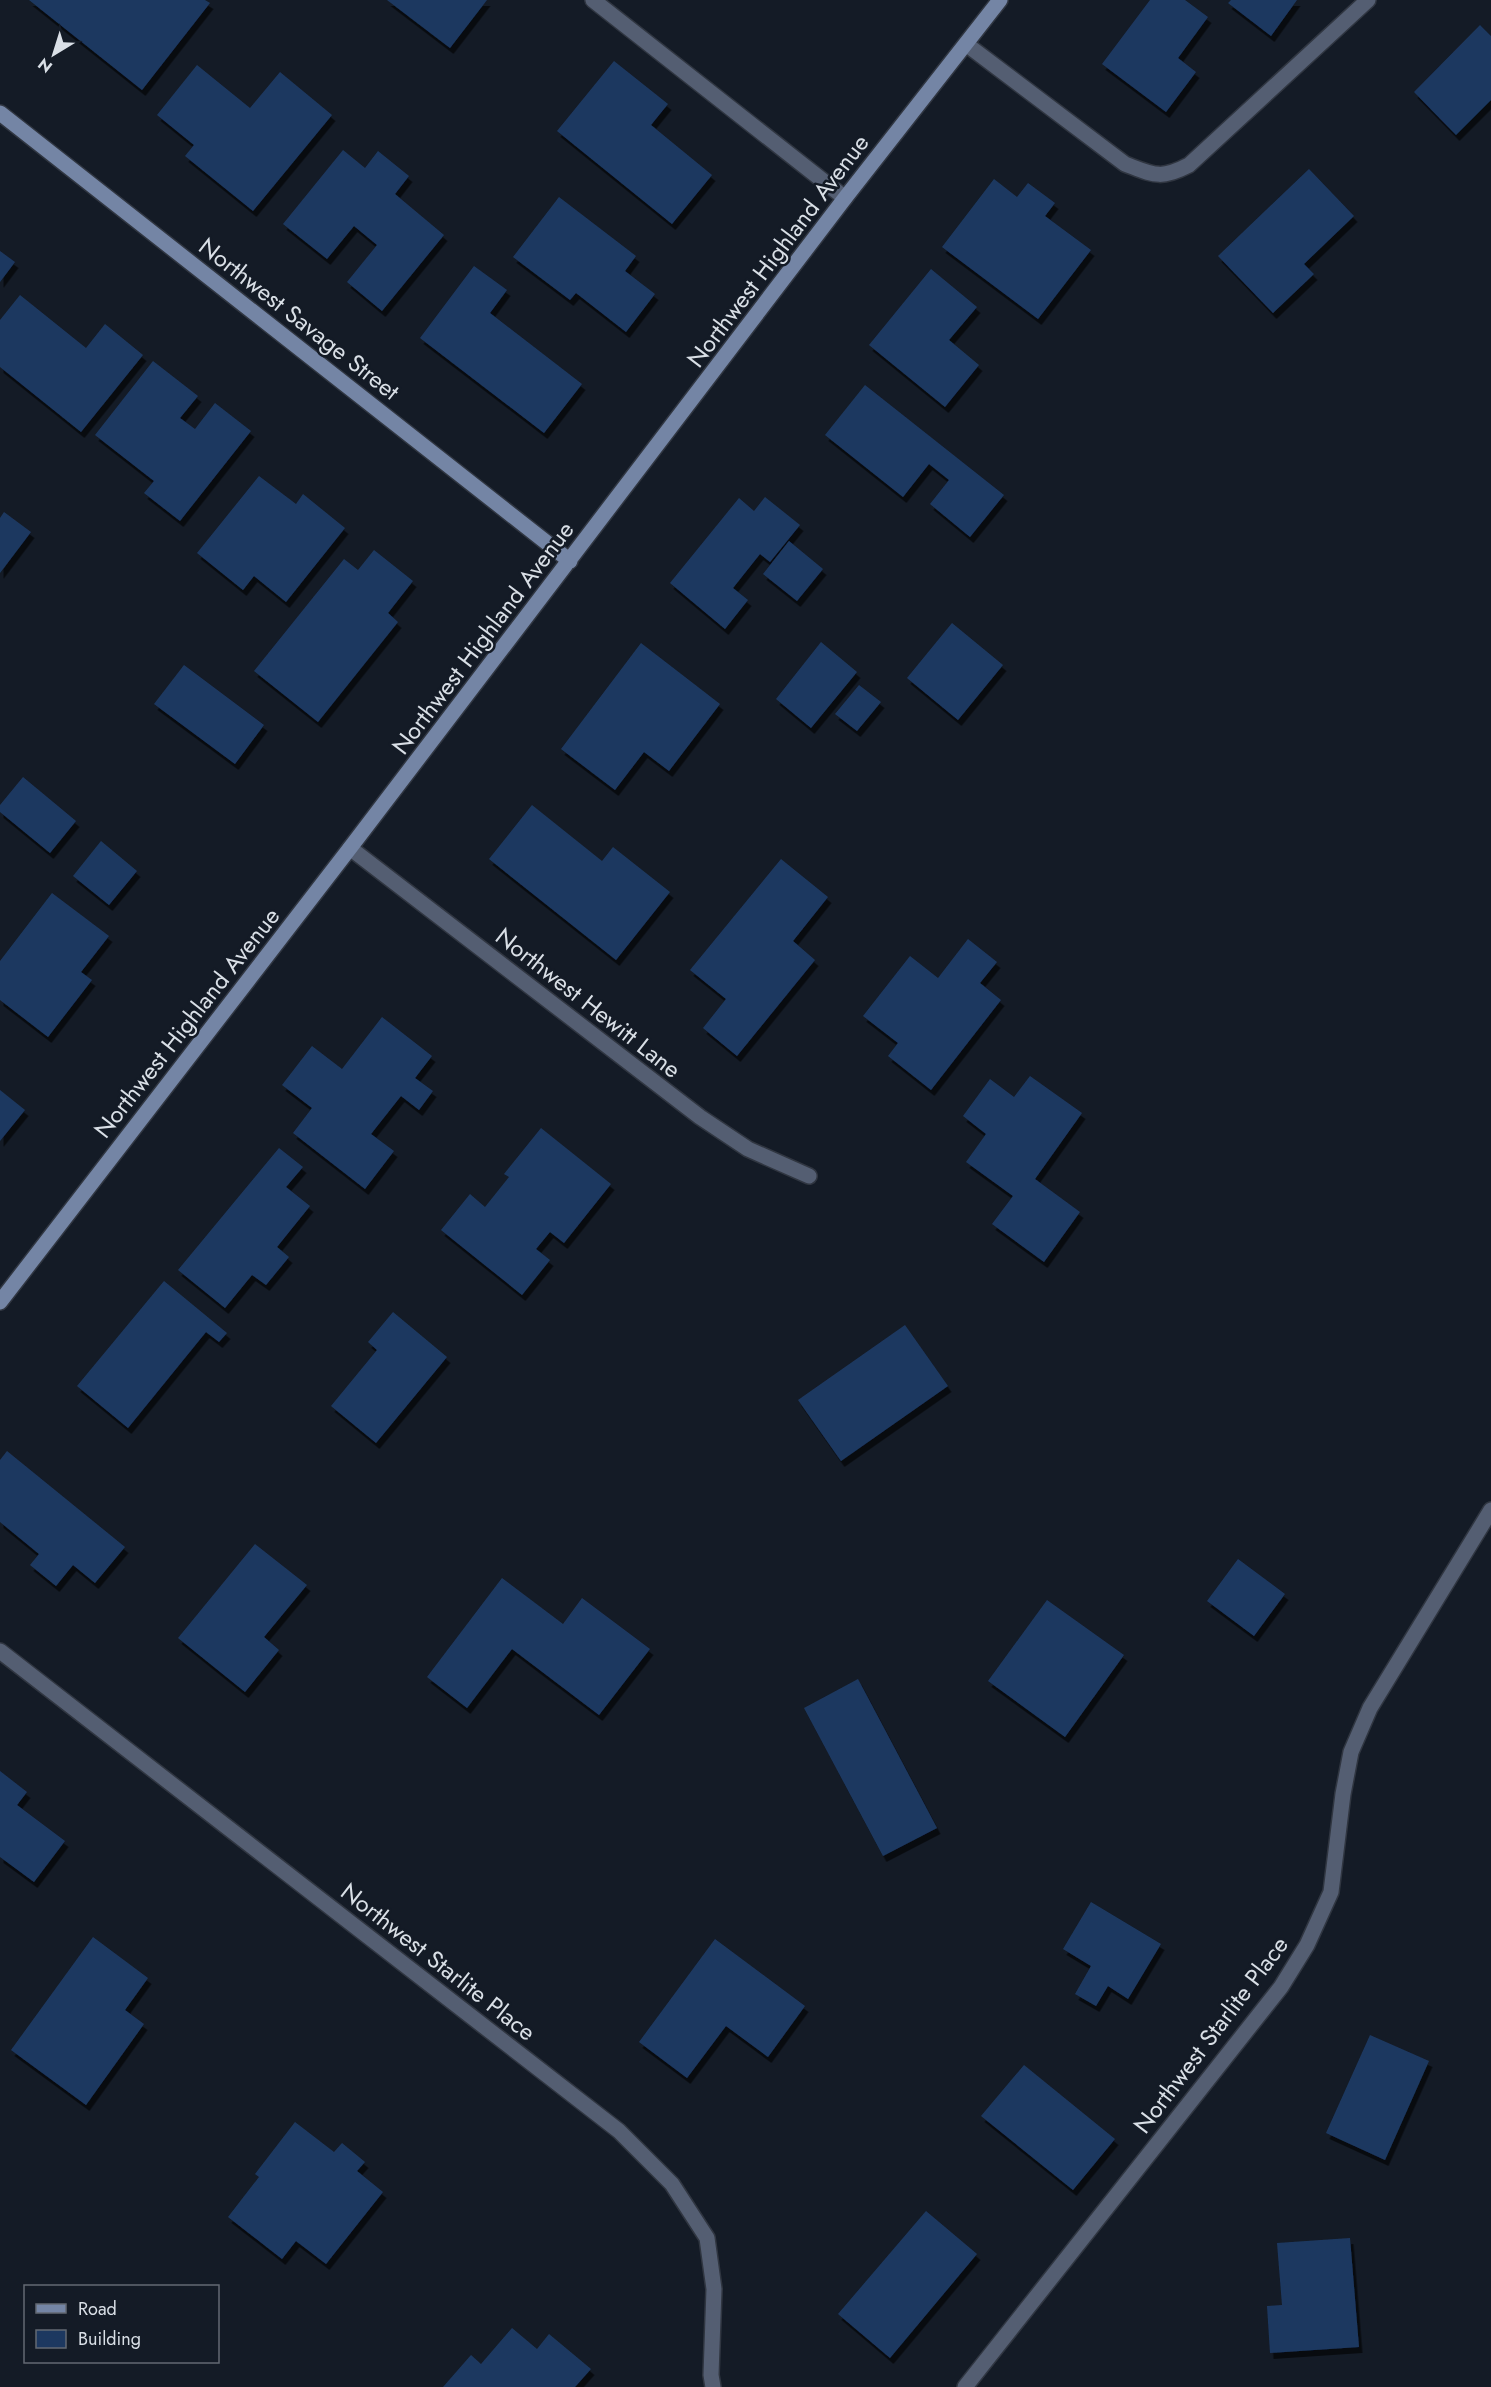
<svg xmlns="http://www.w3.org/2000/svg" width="1491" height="2387" font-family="Jost,sans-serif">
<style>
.building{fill:#1d3860;filter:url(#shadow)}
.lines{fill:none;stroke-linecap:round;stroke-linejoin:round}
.lane-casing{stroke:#303641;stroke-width:18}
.street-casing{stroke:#303641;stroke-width:18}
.secondary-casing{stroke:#303641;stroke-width:18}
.lane{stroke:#545e72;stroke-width:15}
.street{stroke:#545e72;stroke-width:15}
.secondary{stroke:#7485a5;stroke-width:15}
.labels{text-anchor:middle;stroke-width:5;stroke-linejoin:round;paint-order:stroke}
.street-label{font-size:24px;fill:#d9dfe6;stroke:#141b26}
</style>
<defs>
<filter id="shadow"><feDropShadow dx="3.5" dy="6" stdDeviation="0" flood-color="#0009"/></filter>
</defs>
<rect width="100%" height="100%" fill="#141b26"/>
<path class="building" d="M29 0H205L210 3 142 90Z
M387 0H487L450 48Z
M1150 0H1185L1208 17 1178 58 1196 72 1166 112 1102 64Z
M1231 0H1297L1271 36 1228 3Z
M1480 25 1491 36V100L1456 135 1414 92Z
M614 61 668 104 651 125 712 175 672 224 557 131Z
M197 65 250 108 280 72 332 115 253 211 185 156 194 145 157 115Z
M343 150 365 168 378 151 409 176 395 194 444 235 382 311 347 282 377 245 354 226 327 259 283 224Z
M1309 169 1354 216 1304 264 1314 274 1273 313 1218 256Z
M994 179 1017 197 1028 183 1055 203 1045 216 1091 250 1038 319 942 247Z
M559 197 636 256 625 271 655 294 626 332 576 293 570 300 513 257Z
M0 251 15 262 0 282Z
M474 266 507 290 490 313 582 384 544 433 420 338Z
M931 269 977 307 949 340 979 365 945 407 869 345Z
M20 295 86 348 105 324 143 355 81 432 0 367V320Z
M153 361 198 396 180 418 195 429 215 403 251 431 180 521 144 493 154 481 95 435Z
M865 385 1004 495 970 537 930 504 949 480 929 464 903 497 825 435Z
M259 476 296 504 303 494 345 528 286 602 254 576 243 590 197 553Z
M765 497 800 525 770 562 760 554 733 588 748 600 725 629 670 583 739 498 754 511Z
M4 512 31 532 0 573V518Z
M789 541 823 569 797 601 763 574Z
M374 550 413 581 388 613 398 622 318 722 254 671 344 559 358 570Z
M952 623 1003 665 958 720 907 678Z
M821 642 857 672 811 728 776 699Z
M641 643 720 704 669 771 644 752 615 790 561 749Z
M184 665 264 725 235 764 154 704Z
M859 685 881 702 857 731 835 714Z
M23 777 76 821 50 853 0 812V805Z
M532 805 602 861 613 847 670 892 616 960 489 859Z
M101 841 137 871 109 905 73 876Z
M781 859 828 897 793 941 815 960 737 1056 703 1028 726 999 690 970Z
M52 893 109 936 81 972 92 980 48 1037 0 1000V961Z
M968 939 997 962 980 983 1001 1000 931 1090 888 1056 898 1043 863 1016 910 956 938 978Z
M382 1017 432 1056 415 1078 433 1091 419 1110 401 1096 371 1134 394 1151 365 1189 293 1133 312 1108 282 1085 312 1046 342 1069Z
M1030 1076 1082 1113 1035 1179 1080 1212 1044 1262 992 1224 1013 1196 966 1162 986 1134 963 1116 990 1079 1014 1097Z
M0 1090 25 1110 0 1141Z
M541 1128 611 1184 564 1243 550 1232 536 1249 550 1260 522 1295 441 1230 470 1194 485 1207 509 1177 504 1174Z
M279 1148 303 1167 286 1187 310 1206 277 1247 289 1257 266 1285 252 1275 225 1308 178 1270Z
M164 1281 227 1333 219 1342 206 1332 128 1428 77 1386Z
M393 1312 447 1357 376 1443 331 1406 377 1350 368 1342Z
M905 1325 948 1386 841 1461 798 1400Z
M7 1451 125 1547 95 1583 73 1565 56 1586 30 1565 39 1554 0 1522V1460Z
M255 1544 307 1585 264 1637 279 1650 245 1692 178 1638Z
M1238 1559 1285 1594 1254 1636 1207 1601Z
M502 1578 563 1624 582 1598 650 1649 599 1715 512 1649 467 1708 427 1677Z
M1047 1600 1124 1655 1065 1737 988 1681Z
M858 1679 937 1828 883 1856 804 1708Z
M0 1771 27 1792 17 1805 65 1841 34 1882 0 1857Z
M1091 1902 1161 1944 1128 1999 1108 1986 1096 2006 1075 1994 1091 1966 1063 1949Z
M93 1937 148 1978 125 2010 144 2024 86 2105 11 2050Z
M715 1939 805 2006 768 2057 726 2026 687 2078 639 2042Z
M1370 2035 1429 2061 1385 2160 1326 2133Z
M1024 2065 1115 2139 1073 2190 981 2116Z
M295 2122 334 2152 342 2143 365 2162 357 2171 383 2192 326 2264 296 2241 282 2259 228 2217 259 2177 255 2174Z
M926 2211 977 2254 890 2358 838 2314Z
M1350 2238 1359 2347 1270 2353 1267 2306 1282 2305 1277 2243Z
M512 2328 537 2349 549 2334 591 2369 575 2387H443L471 2355 481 2364Z"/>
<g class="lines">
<g class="lane-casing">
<path id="lane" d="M593 0 845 198"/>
</g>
<g class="street-casing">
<path id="street" d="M966 44 1125 164C1154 175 1160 180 1189 165L1368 0
M350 848 700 1117 748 1149 809 1176
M0 1651 619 2131 672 2184 707 2238 714 2289 711 2375 713 2387
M965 2387 1281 1987 1307 1945 1331 1892 1343 1794 1351 1752 1370 1708 1491 1510"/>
</g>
<g class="secondary-casing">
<path id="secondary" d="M0 113 570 561
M0 1302 350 848 845 198 1000 0"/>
</g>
<use href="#lane" class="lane"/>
<use href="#street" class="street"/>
<use href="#secondary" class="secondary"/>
</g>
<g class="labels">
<g class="street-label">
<text transform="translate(778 251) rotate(-53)" y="8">Northwest Highland Avenue</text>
<text transform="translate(299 319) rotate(38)" y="8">Northwest Savage Street</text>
<text transform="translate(483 638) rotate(-53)" y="8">Northwest Highland Avenue</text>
<text transform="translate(588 1003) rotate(38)" y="8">Northwest Hewitt Lane</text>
<text transform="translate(187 1023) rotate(-52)" y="8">Northwest Highland Avenue</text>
<text transform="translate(438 1962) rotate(38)" y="8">Northwest Starlite Place</text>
<text transform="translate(1211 2035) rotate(-53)" y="8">Northwest Starlite Place</text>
</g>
</g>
<rect x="24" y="2285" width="195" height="78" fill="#141b26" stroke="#636973" stroke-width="1.5"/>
<rect x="36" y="2304" width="30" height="9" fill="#7485a5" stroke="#636973" stroke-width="1.5"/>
<text x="78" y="2315" font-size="18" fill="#d9dfe6">Road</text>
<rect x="36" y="2330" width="30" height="18" fill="#1d3860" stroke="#636973" stroke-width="1.5"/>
<text x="78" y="2345" font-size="18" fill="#d9dfe6">Building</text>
<g transform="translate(54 54) rotate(218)" stroke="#141b26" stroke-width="4.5" paint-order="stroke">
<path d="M0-4.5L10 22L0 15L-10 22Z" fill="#d9dfe6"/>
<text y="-9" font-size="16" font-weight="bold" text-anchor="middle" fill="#d9dfe6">N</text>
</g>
</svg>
